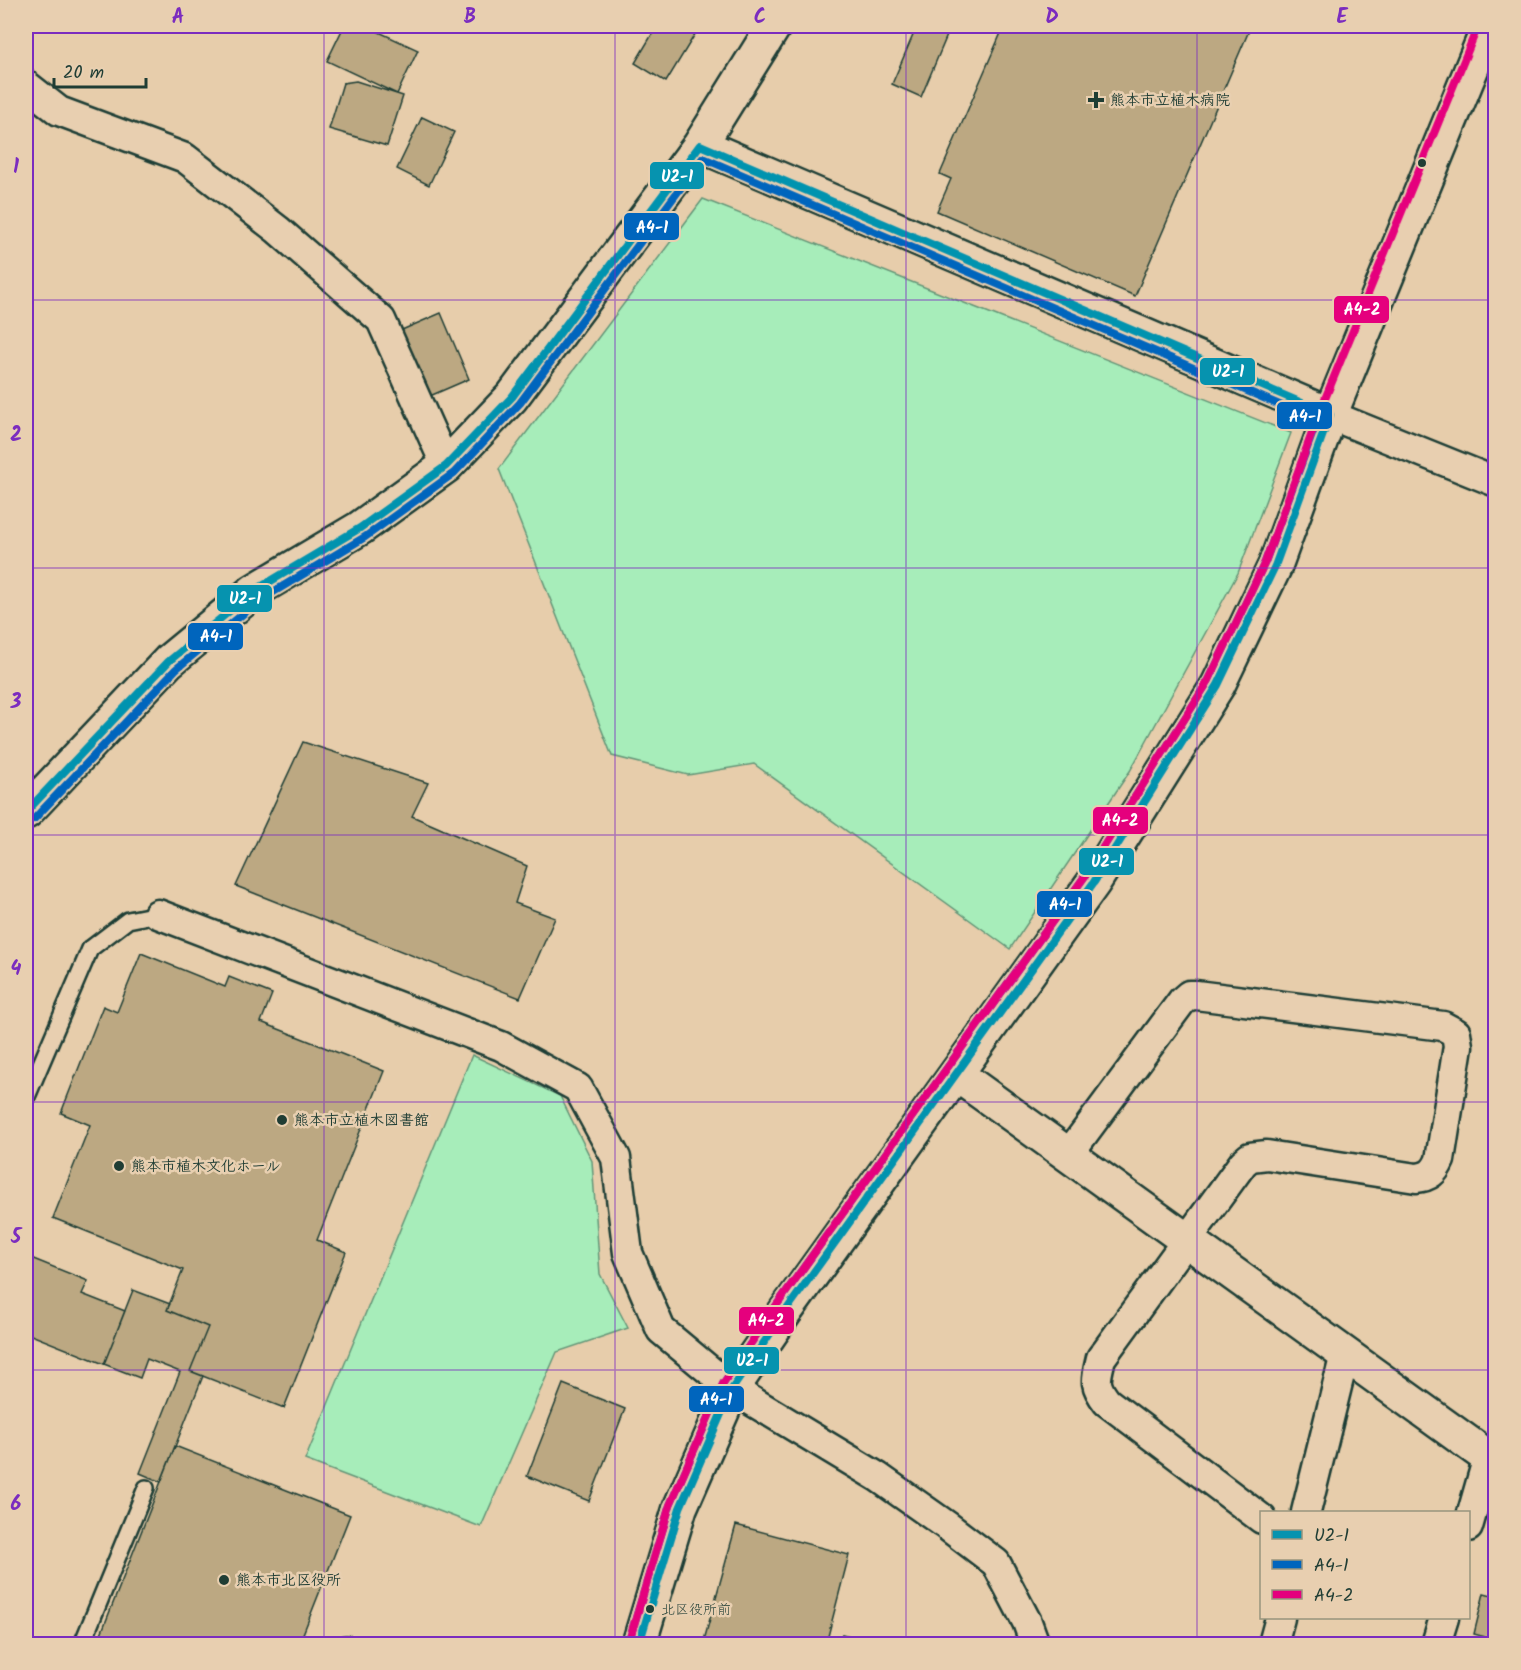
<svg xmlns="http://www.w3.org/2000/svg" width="1521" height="1670" font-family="Kalam,'Klee One',sans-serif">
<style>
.green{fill:#a7edba;stroke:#639577;stroke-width:1.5}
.building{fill:#bca882;stroke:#1f3d34;stroke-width:1.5}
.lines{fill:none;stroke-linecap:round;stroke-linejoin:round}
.lane-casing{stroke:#1f3d34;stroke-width:20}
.street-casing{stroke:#1f3d34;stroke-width:33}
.secondary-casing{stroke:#1f3d34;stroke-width:38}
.lane{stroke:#e8cfb0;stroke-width:15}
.street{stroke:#e8cfb0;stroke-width:28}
.secondary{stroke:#e8cfb0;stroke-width:33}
.bus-1-casing{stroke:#e8cfb0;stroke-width:12}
.bus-2-casing{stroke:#e8cfb0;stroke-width:12}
.bus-3-casing{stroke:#e8cfb0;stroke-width:12}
.bus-1{stroke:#0693af;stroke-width:8}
.bus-2{stroke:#0065bd;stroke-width:8}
.bus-3{stroke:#e5007d;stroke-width:8}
.grid{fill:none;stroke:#7b2cbf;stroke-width:1.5;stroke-opacity:0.55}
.poi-dot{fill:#1f3d34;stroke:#e8cfb0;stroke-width:2}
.labels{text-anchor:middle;stroke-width:5;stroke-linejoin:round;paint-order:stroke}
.bus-label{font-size:14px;fill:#1f3d34;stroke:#e8cfb0;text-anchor:start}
.poi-label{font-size:15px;font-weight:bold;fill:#1f3d34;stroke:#e8cfb0;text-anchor:start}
.line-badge{stroke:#e8cfb0;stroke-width:2}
.badge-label{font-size:16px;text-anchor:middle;font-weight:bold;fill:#fff}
.neatline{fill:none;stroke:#7b2cbf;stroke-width:2}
.grid-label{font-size:20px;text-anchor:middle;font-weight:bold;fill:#7b2cbf}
</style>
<rect width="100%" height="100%" fill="#e7cdab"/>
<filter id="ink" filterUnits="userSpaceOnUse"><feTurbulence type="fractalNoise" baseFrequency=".0167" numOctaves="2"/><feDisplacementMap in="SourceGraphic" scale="12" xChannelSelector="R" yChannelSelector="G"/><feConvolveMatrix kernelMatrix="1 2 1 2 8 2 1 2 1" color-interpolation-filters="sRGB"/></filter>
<g filter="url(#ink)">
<path class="green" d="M703 199 1291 433 1238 573 1130 771 1010 949 754 764 688 775 612 756 499 469Z
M472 1055 560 1096 592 1161 600 1274 628 1328 557 1352 481 1527 305 1460Z"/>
<path class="building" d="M344 26H366L418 50 397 94 327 61Z
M657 26H700L666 82 635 63Z
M917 26H951L921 97 892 84Z
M1004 26H1251L1135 296 937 211 951 179 940 174Z
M356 81 403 96 387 146 329 129 343 83Z
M422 117 454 132 429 185 397 169Z
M441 313 469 379 423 399 395 333Z
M303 742 428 783 412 816 527 866 515 903 555 918 520 998 236 886Z
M141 953 225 987 229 977 272 994 261 1022 384 1071 317 1240 346 1252 284 1408 190 1371 208 1327 167 1310 183 1270 53 1218 90 1125 61 1113 103 1006 117 1012Z
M26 1256 88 1281 82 1294 125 1311 104 1364 26 1333Z
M133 1290 170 1304 167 1310 208 1327 190 1371 203 1376 161 1482 140 1473 180 1372 147 1359 140 1378 104 1364Z
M563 1384 625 1409 589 1501 527 1476Z
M175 1446 350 1515 299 1644H97Z
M736 1525 849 1555 826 1644H703Z
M1484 1593 1496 1596V1640L1474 1634Z
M842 1634 881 1644H838Z"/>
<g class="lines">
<g class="lane-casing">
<path id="lane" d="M26 1099 90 949 128 920 158 914
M82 1644 146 1488
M345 1644H347"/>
</g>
<g class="street-casing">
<path id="street" d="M26 85 59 111 185 158 278 230 381 320 446 466
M1330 415 1496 482
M158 914 501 1046 578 1088 616 1158 628 1253 661 1330 732 1389 878 1477 946 1525 996 1563 1027 1622 1035 1644
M1068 1155 1182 1001 1189 995H1196L1443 1026 1456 1033 1458 1046 1440 1160C1435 1172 1429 1177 1416 1178L1267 1155 1250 1157 1243 1163 1101 1358C1096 1380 1093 1384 1107 1402L1262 1519
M1306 1512 1345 1354
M1468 1527 1488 1457
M1273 1644 1280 1618
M1436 1644 1444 1618"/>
</g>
<g class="secondary-casing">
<path id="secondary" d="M700 145 1330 415
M26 812 169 661 254 591 360 528 446 466 512 397 700 145 774 26
M956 1074 1496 1463
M639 1644 680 1508 732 1389 785 1312 1094 882 1218 685 1275 566 1330 415 1489 26"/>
</g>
<use href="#lane" class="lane"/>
<use href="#street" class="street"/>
<use href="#secondary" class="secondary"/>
<g class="bus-1-casing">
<path id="bus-1" d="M26 812 169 661 254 591 360 528 446 466 512 397 700 145 1330 415 1275 566 1218 685 1094 882 785 1312 732 1389 680 1508 639 1644"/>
</g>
<g class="bus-2-casing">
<path id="bus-2" d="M34 819 176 669 260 600 365 537 454 473 520 403 703 158 1317 421 1265 562 1209 680 1085 876 776 1306 723 1384 670 1505 629 1641"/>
</g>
<g class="bus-3-casing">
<path id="bus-3" d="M629 1641 670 1505 723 1384 776 1306 1085 876 1209 680 1265 562 1320 411 1478 26"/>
</g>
<use href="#bus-1" class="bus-1"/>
<use href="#bus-2" class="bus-2"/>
<use href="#bus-3" class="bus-3"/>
</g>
</g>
<path class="grid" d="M324 26V1644M615 26V1644M906 26V1644M1197 26V1644M26 300H1496M26 568H1496M26 835H1496M26 1102H1496M26 1370H1496"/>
<g class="poi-dot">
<path d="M1093 91h6v6h6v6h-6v6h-6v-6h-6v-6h6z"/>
<circle cx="1422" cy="163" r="5"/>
<circle cx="282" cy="1120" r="6"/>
<circle cx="119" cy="1166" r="6"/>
<circle cx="224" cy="1580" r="6"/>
<circle cx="650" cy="1609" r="5"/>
</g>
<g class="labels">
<g class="bus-label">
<text x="661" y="1614">北区役所前</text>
</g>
<g class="poi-label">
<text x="1110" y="105">熊本市立植木病院</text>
<text x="294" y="1125">熊本市立植木図書館</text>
<text x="131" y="1171">熊本市植木文化ホール</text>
<text x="236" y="1585">熊本市北区役所</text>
</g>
</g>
<g class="line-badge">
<rect x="649" y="161" width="56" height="29" rx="6" fill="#0693af"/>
<rect x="623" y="212" width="57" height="29" rx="6" fill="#0065bd"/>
<rect x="1333" y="295" width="57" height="29" rx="6" fill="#e5007d"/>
<rect x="1199" y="357" width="57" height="29" rx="6" fill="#0693af"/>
<rect x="1276" y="401" width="57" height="29" rx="6" fill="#0065bd"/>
<rect x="216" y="584" width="57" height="29" rx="6" fill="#0693af"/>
<rect x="187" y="622" width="57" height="29" rx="6" fill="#0065bd"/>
<rect x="1092" y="806" width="57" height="29" rx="6" fill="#e5007d"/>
<rect x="1078" y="847" width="57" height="29" rx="6" fill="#0693af"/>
<rect x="1036" y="890" width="57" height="28" rx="6" fill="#0065bd"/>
<rect x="738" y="1306" width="57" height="29" rx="6" fill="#e5007d"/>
<rect x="723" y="1346" width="57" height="29" rx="6" fill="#0693af"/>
<rect x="688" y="1385" width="57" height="28" rx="6" fill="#0065bd"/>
</g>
<g class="badge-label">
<text x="677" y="182">U2-1</text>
<text x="652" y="233">A4-1</text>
<text x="1362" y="315">A4-2</text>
<text x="1228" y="377">U2-1</text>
<text x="1305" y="422">A4-1</text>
<text x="245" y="604">U2-1</text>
<text x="216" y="642">A4-1</text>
<text x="1120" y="826">A4-2</text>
<text x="1107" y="867">U2-1</text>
<text x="1065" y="910">A4-1</text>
<text x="766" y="1326">A4-2</text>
<text x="752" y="1366">U2-1</text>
<text x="716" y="1405">A4-1</text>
</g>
<rect width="1521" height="1670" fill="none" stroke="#e8cfb0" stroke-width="66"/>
<rect x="1260" y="1511" width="210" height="108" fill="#e8cfb0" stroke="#98957e" stroke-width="1.5"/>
<rect x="1272" y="1530" width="30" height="9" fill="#0693af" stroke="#98957e" stroke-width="1.5"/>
<text x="1314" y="1541" font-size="18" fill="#1f3d34">U2-1</text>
<rect x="1272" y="1560" width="30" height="9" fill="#0065bd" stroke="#98957e" stroke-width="1.5"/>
<text x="1314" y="1571" font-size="18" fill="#1f3d34">A4-1</text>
<rect x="1272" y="1590" width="30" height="9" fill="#e5007d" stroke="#98957e" stroke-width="1.5"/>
<text x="1314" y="1601" font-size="18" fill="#1f3d34">A4-2</text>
<path d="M54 78v9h92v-9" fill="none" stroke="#1f3d34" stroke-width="3"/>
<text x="63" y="78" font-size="18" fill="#1f3d34" stroke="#e8cfb0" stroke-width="4.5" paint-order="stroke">20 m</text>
<rect x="33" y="33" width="1455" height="1604" class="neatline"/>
<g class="grid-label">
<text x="178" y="23">A</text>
<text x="470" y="23">B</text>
<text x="760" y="23">C</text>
<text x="1052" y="23">D</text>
<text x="1342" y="23">E</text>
<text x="16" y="173">1</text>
<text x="16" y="441">2</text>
<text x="16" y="708">3</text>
<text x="16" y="975">4</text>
<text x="16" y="1243">5</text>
<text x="16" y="1510">6</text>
</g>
</svg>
